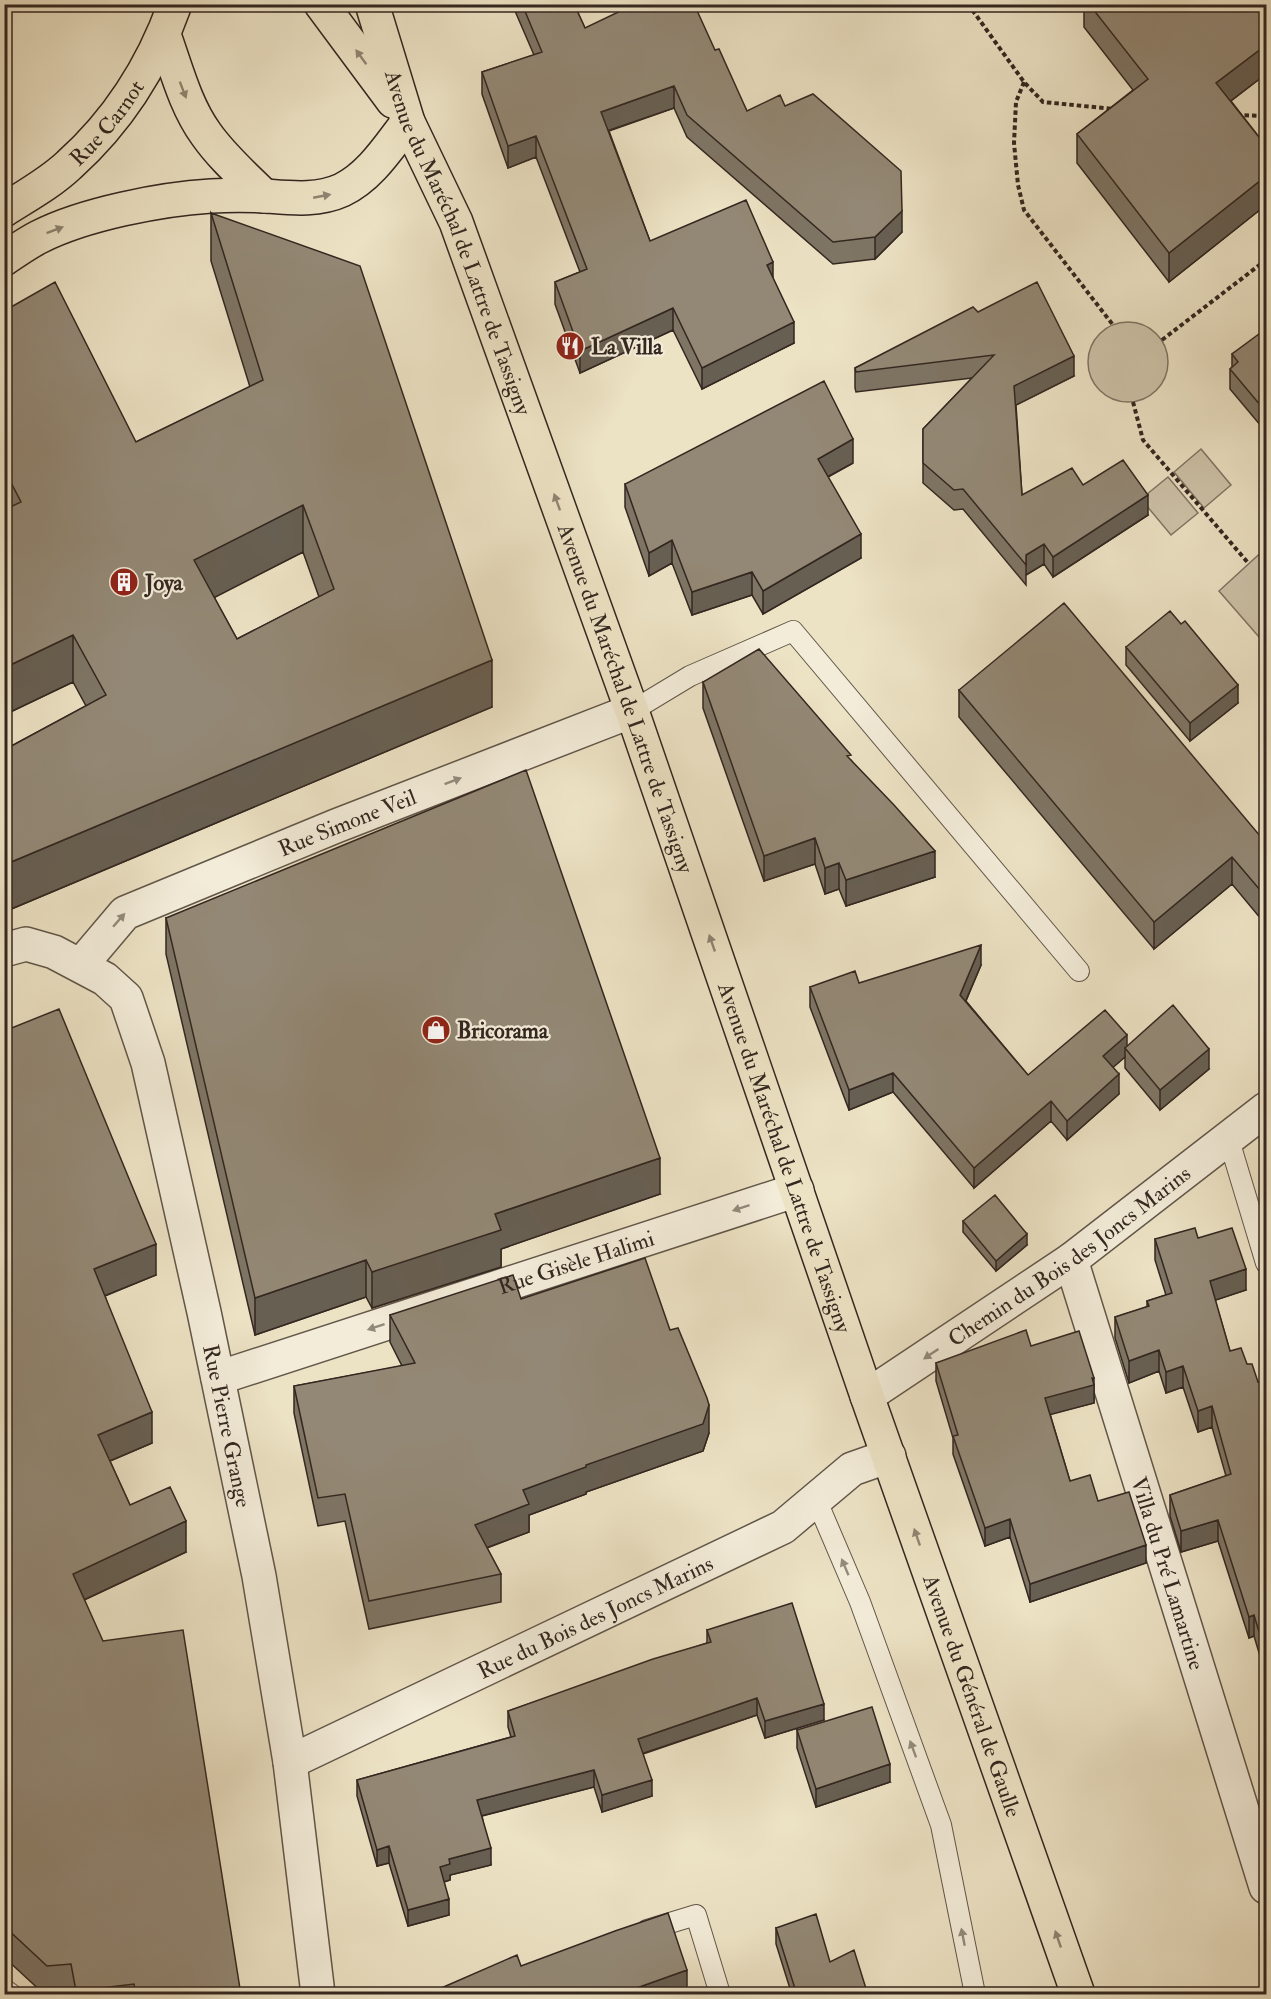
<svg xmlns="http://www.w3.org/2000/svg" width="1271" height="1999" font-family="'IM FELL Double Pica',serif">
<style>
.green{fill:#cdc2a8;stroke:#807464;stroke-width:1.5}
.lines{fill:none;stroke-linecap:round;stroke-linejoin:round}
.service-casing{stroke:#615649;stroke-width:22}
.minor-casing{stroke:#615649;stroke-width:36}
.primary-casing{stroke:#332720;stroke-width:36}
.path{stroke:#332720;stroke-width:4;stroke-dasharray:4.5 3;stroke-linecap:butt}
.service{stroke:#f3ecd9;stroke-width:20}
.minor{stroke:#f3ecd9;stroke-width:33}
.primary{stroke:#ece2c4;stroke-width:33}
.wall{fill:#7e7565;stroke:#332720;stroke-width:1.5;fill-rule:evenodd}
.shaded-wall{fill:#675f52;stroke:#332720;stroke-width:1.5}
.building{fill:#938875;stroke:#332720;stroke-width:1.5;fill-rule:evenodd}
.oneway{fill:#908472}
.oneway2{fill:#938a7c}
.labels{text-anchor:middle;stroke-width:4.5;stroke-linejoin:round;paint-order:stroke}
.street-label{font-size:22px;fill:#332720;stroke:#f3ecd9}
.poi-label{font-size:22px;font-weight:bold;fill:#332720;stroke:#f3ecd9;text-anchor:start}
</style>
<rect width="100%" height="100%" fill="#ece2c4"/>
<filter id="stains"><feTurbulence type="fractalNoise" baseFrequency=".00333" numOctaves="4"/><feColorMatrix values="0 0 0 0 .2 0 0 0 0 .09 0 0 0 0 .02 0 0 0 .5 -.17"/></filter>
<radialGradient id="worn" r=".72"><stop offset=".6" stop-color="#630" stop-opacity="0"/><stop offset="1" stop-color="#630" stop-opacity=".3"/></radialGradient>
<path class="green" d="M1088 362a40 40 0 1 1 80 0a40 40 0 1 1-80 0Z
M1201 449 1231 485 1204 508 1174 472Z
M1168 477 1198 513 1171 535 1141 499Z
M1266 548V645L1219 591Z"/>
<g class="lines">
<g class="service-casing">
<path id="service" d="M632 711 690 676 793 631 1079 971
M1228 1137 1266 1263
M816 1499 860 1602 941 1825 975 1994
M647 1930 696 1915 720 1994
M4 1989 11 1994"/>
</g>
<g class="minor-casing">
<g id="minor">
<path id="s1" d="M4 950 26 944 54 952 105 979 126 998 148 1063 204 1312 259 1576 290 1762 318 1994"/>
<path id="s2" d="M81 965 125 913 336 826 632 711"/>
<path id="s3" d="M1071 1260 1266 1887"/>
<path id="s4" d="M218 1378 797 1190"/>
<path id="s5" d="M867 1396 1071 1260 1266 1109"/>
<path id="s6" d="M290 1762 783 1527 852 1469 889 1456"/>
</g>
</g>
<g class="primary-casing">
<g id="primary">
<path d="M321 4 393 101"/>
<path id="s7" d="M372 4 408 122 456 222 632 711 867 1396 1078 1994"/>
<path d="M164 35C176 68 185 105 206 134 222 157 244 176 264 196"/>
<path id="s8" d="M4 210C26 196 50 183 69 165 118 121 153 66 175 4"/>
<path d="M4 259C16 251 27 243 39 237 84 214 161 199 211 196 229 195 248 195 266 196 292 198 318 201 342 190 371 176 389 146 408 122"/>
</g>
</g>
<path class="path" d="M968 4 1024 82 1043 102 1113 109
M1024 82 1016 102 1014 143 1018 185 1024 210 1113 325
M1237 115 1266 116
M1162 340 1266 260
M1133 402 1143 440 1249 564"/>
<use href="#service" class="service"/>
<use href="#minor" class="minor"/>
<use href="#primary" class="primary"/>
</g>
<path class="wall" d="M512 4H574L585 28 715 50 747 111 785 106 902 232 875 259 833 264 687 137 674 108 609 131 650 241 773 279 794 343 702 389 673 330 580 373 555 304V282L580 272 536 157 508 168 482 94V72L534 55Z
M1084 4H1266V74L1231 101 1266 146V205L1169 282 1077 163V134L1133 90 1084 27Z
M211 213 492 707 4 912V750L86 706 73 682 4 715V311L136 442 250 387 211 261ZM303 552 319 597 237 639 214 597Z
M978 312 1074 376 1016 405 1022 495 1083 485 1148 515 1053 577 1044 564 1026 575V585L963 509 954 510 923 483V429L972 378 856 392 855 388V368Z
M1266 335V432L1230 389V369L1232 367V354Z
M853 463 828 477 861 558 763 614 752 595 692 615 672 563 649 576 625 507V484Z
M1126 647 1238 703 1190 741 1126 665Z
M703 682 851 760 935 877 846 906 839 889 825 894 815 864 764 881 703 708Z
M959 690 1266 843V925L1232 884 1154 949 959 717Z
M166 918 660 1194 501 1249V1267L372 1308 366 1297 255 1335 166 954Z
M981 965 966 1001 1028 1075 1127 1046 1209 1069 1160 1110 1125 1068V1057L1113 1067 1119 1094 1067 1140 1051 1121 974 1188 893 1092 849 1110 810 1007V987L859 983Z
M4 1031 156 1275 105 1296 152 1443 110 1461 130 1505 186 1552 84 1600 241 1995H45L4 1957Z
M963 1221 1027 1245 996 1271 963 1232Z
M1198 1238 1246 1290 1215 1300 1230 1351 1247 1364 1258 1382 1266 1380V1676L1254 1636 1249 1638 1218 1541 1181 1552 1170 1516V1495L1226 1476 1212 1427 1198 1432 1183 1387 1166 1393 1159 1371 1129 1383 1115 1338V1317L1147 1307V1301L1166 1295 1155 1260V1239Z
M521 1299 670 1330 709 1433 703 1451 586 1492V1494L529 1515V1532L487 1548 501 1574V1602L369 1629 345 1521 318 1526 294 1413V1386L402 1366 390 1342V1315Z
M1031 1346 1094 1384V1403L1050 1414 1070 1481 1098 1501 1146 1563 1030 1602 1010 1537 985 1546 953 1454V1438L936 1381V1363Z
M707 1630 824 1720 765 1738 757 1715 643 1754 652 1796 602 1812 594 1787 482 1816 491 1865 450 1875V1880L444 1882 449 1915 408 1926 389 1863 377 1866 357 1796V1780L511 1737 508 1727V1711L707 1643Z
M797 1730 890 1782 816 1807 797 1748Z
M776 1928 830 1962 868 1995H792L776 1944Z"/>
<path class="shaded-wall" d="M1266 45V74L1216 112V83Z
M674 86V108L601 133V112Z
M536 136V157L508 168V146Z
M1266 176V205L1169 282V253Z
M902 211V232L875 259V237Z
M773 262V284L767 265Z
M673 308V330L580 373V351Z
M794 322V343L702 389V368Z
M1074 356V376L1014 406V386Z
M853 439V463L818 482V459Z
M1148 495V515L1053 577V557Z
M303 505V552L194 608V560Z
M861 534V558L763 614V591Z
M672 540V563L649 576V553Z
M1044 544V564L1026 575V555Z
M752 572V595L692 615V592Z
M73 635V682L4 715V668Z
M492 660V707L4 912V865Z
M1238 685V703L1190 741V723Z
M815 838V864L764 881V856Z
M935 851V877L846 906V880Z
M1232 857V884L1154 949V922Z
M839 863V889L825 894V868Z
M981 945V965L960 1014V995Z
M1127 1035V1050L1125 1048V1057L1103 1076V1056Z
M1209 1049V1069L1160 1110V1090Z
M893 1073V1092L849 1110V1090Z
M1119 1074V1094L1067 1140V1121Z
M1051 1101V1121L974 1188V1168Z
M660 1158V1194L501 1249V1267L372 1308V1272L495 1214Z
M1027 1234V1245L996 1271V1261Z
M156 1244V1275L94 1300V1269Z
M366 1260V1297L255 1335V1298Z
M1246 1269V1290L1210 1302V1281Z
M1159 1350V1371L1129 1383V1361Z
M1183 1366V1387L1166 1393V1372Z
M1094 1378V1403L1045 1416V1398Z
M709 1405V1433L703 1451 586 1492V1494L529 1515V1532L475 1552V1525L523 1490 586 1465Z
M1212 1406V1427L1198 1432V1411Z
M152 1412V1443L98 1466V1435Z
M1010 1519V1537L985 1546V1528Z
M1218 1520V1541L1181 1552V1531Z
M186 1521V1552L73 1605V1574Z
M1146 1545V1563L1030 1602V1584Z
M1254 1615V1636L1249 1638V1617Z
M757 1698V1715L638 1755V1739Z
M824 1704V1720L765 1738V1721Z
M890 1764V1782L816 1807V1789Z
M594 1770V1787L477 1817V1800Z
M652 1780V1796L602 1812V1795Z
M389 1846V1863L377 1866V1850Z
M491 1848V1865L450 1875V1880L440 1883V1867L449 1859Z
M449 1899V1915L408 1926V1910Z
M687 1970V1995H617Z"/>
<path class="building" d="M522 4H574L585 28 635 4H694L715 50 719 49 747 111 780 95 785 106 813 94 901 171 902 211 875 237 833 242 687 115 674 86 601 112 650 241 746 200 773 262 767 265 794 322 702 368 673 308 580 351 555 282 587 269 536 136 508 146 482 72 542 52Z
M1089 4H1266V45L1216 83 1266 146V176L1169 253 1077 134 1148 79Z
M211 213 360 266 492 660 4 865V750L106 695 73 635 4 668V510L21 502 4 469V311L55 282 136 442 263 380ZM303 505 334 589 237 639 194 560Z
M1037 282 1074 356 1014 386 1022 495 1072 468 1083 485 1123 460 1148 495 1053 557 1044 544 1026 555V565L963 489 954 490 923 463V429L994 355 856 372 855 368 973 307 978 312Z
M1263 331 1266 335V412L1230 369 1238 362 1232 354Z
M824 381 853 439 818 459 861 534 763 591 752 572 692 592 672 540 649 553 625 484Z
M1064 603 1266 843V897L1232 857 1154 922 959 690Z
M1170 611 1181 624 1185 621 1238 685 1190 723 1126 647Z
M759 649 851 755 847 756 894 805 935 851 846 880 839 863 825 868 815 838 764 856 703 682Z
M526 770 660 1158 495 1214 501 1230 372 1272 366 1260 255 1298 166 918Z
M981 945 960 995 1028 1075 1105 1010 1127 1035 1103 1056 1119 1074 1067 1121 1051 1101 974 1168 893 1073 849 1090 810 987 855 971 859 983Z
M1173 1005 1209 1049 1160 1090 1125 1048Z
M59 1009 156 1244 94 1269 152 1412 98 1435 130 1505 170 1487 186 1521 73 1574 103 1641 183 1630 241 1995H136L134 1984 76 1991 71 1964 47 1966 4 1926V1031Z
M995 1195 1027 1234 996 1261 963 1221Z
M1195 1228 1198 1238 1232 1228 1246 1269 1210 1281 1230 1351 1241 1348 1247 1364H1252L1258 1382 1266 1380V1655L1254 1615 1249 1617 1218 1520 1181 1531 1170 1495 1231 1474 1212 1406 1198 1411 1183 1366 1166 1372 1159 1350 1129 1361 1115 1317 1149 1306 1147 1301 1172 1293 1155 1239Z
M645 1258 670 1330 678 1328 707 1398 709 1405 703 1424 586 1465V1467L523 1490 529 1504 475 1525 501 1574 369 1601 345 1494 318 1498 294 1386 415 1363 390 1315 513 1275 521 1299Z
M1026 1330 1031 1346 1079 1331 1094 1378H1092L1094 1385 1045 1398 1070 1481 1090 1475 1098 1501 1129 1492 1146 1545 1030 1584 1010 1519 985 1528 953 1436 958 1435 936 1363Z
M792 1603 824 1704 765 1721 757 1698 638 1739 652 1780 602 1795 594 1770 477 1800 491 1848 449 1859 450 1864 440 1867 449 1899 408 1910 389 1846 377 1850 357 1780 515 1736 508 1711 653 1659 711 1642 707 1630Z
M872 1707 890 1764 816 1789 797 1730Z
M668 1913 687 1970 617 1995H441L439 1989 517 1955 521 1966 615 1931Z
M816 1914 830 1962 854 1950 868 1995H797L776 1928Z"/>
<defs><path id="oneway-solid" d="M-6-.8H1V-3.2L6.5 0L1 3.2V.8H-6Z" transform="scale(1.5)"/></defs>
<g class="oneway">
<use href="#oneway-solid" transform="translate(361 57) rotate(-126)"/>
<use href="#oneway-solid" transform="translate(183 90) rotate(69)"/>
<use href="#oneway-solid" transform="translate(322 196) rotate(-11)"/>
<use href="#oneway-solid" transform="translate(55 230) rotate(-21)"/>
<use href="#oneway-solid" transform="translate(557 502) rotate(-110)"/>
<use href="#oneway-solid" transform="translate(712 943) rotate(-109)"/>
<use href="#oneway-solid" transform="translate(917 1537) rotate(-109)"/>
<use href="#oneway-solid" transform="translate(1058 1939) rotate(-109)"/>
</g>
<g class="oneway2">
<use href="#oneway-solid" transform="translate(453 781) rotate(-21)"/>
<use href="#oneway-solid" transform="translate(119 920) rotate(-49)"/>
<use href="#oneway-solid" transform="translate(741 1208) rotate(162)"/>
<use href="#oneway-solid" transform="translate(376 1327) rotate(162)"/>
<use href="#oneway-solid" transform="translate(931 1354) rotate(146)"/>
<use href="#oneway-solid" transform="translate(845 1567) rotate(-113)"/>
<use href="#oneway-solid" transform="translate(913 1749) rotate(-110)"/>
<use href="#oneway-solid" transform="translate(963 1937) rotate(-101)"/>
</g>
<defs>
<g id="restaurant-disc" transform="scale(1.5)"><circle r="9.5" fill="#8f2418" stroke="#f3ecd9"/><path d="M-5-6h1v4h1v-4h1v4h1v-4h1v5L-1.5 .5V6h-2V.5L-5-1ZM5-6V6H3V1.5H1.5Q1.5-4 5-6Z" fill="#fff"/></g>
<g id="building-disc" transform="scale(1.5)"><circle r="9.5" fill="#8f2418" stroke="#f3ecd9"/><path d="M-4-6H4V6H1V3H-1V6H-4ZM-2.5-4.3h1.7v1.8h-1.7ZM.8-4.3h1.7v1.8H.8ZM-2.5-1h1.7V.8h-1.7ZM.8-1h1.7V.8H.8Z" fill="#fff"/></g>
<g id="shop-disc" transform="scale(1.5)"><circle r="9.5" fill="#8f2418" stroke="#f3ecd9"/><path d="M-5-2.5h2.3a2.7 3.5 0 0 1 5.4 0H5L5.5 6h-11ZM-1.5-2.5h3a1.5 2.3 0 0 0-3 0Z" fill="#fff"/></g>
</defs>
<g fill-rule="evenodd">
<use href="#restaurant-disc" x="570" y="346"/>
<use href="#building-disc" x="124" y="582"/>
<use href="#shop-disc" x="436" y="1030"/>
</g>
<g class="labels">
<g class="street-label">
<text dy="8" stroke="none"><textPath href="#s8" startOffset="136">Rue Carnot</textPath></text>
<text dy="8" stroke="none"><textPath href="#s7" startOffset="254">Avenue du Maréchal de Lattre de Tassigny</textPath></text>
<text dy="8" stroke="none"><textPath href="#s7" startOffset="740">Avenue du Maréchal de Lattre de Tassigny</textPath></text>
<text dy="8" stroke="none"><textPath href="#s2" startOffset="308">Rue Simone Veil</textPath></text>
<text dy="8" stroke="none"><textPath href="#s7" startOffset="1226">Avenue du Maréchal de Lattre de Tassigny</textPath></text>
<text dy="8" stroke="none"><textPath href="#s5" startOffset="246">Chemin du Bois des Joncs Marins</textPath></text>
<text dy="8" stroke="none"><textPath href="#s4" startOffset="376">Rue Gisèle Halimi</textPath></text>
<text dy="8" stroke="none"><textPath href="#s1" startOffset="578">Rue Pierre Grange</textPath></text>
<text dy="8" stroke="none"><textPath href="#s3" startOffset="328">Villa du Pré Lamartine</textPath></text>
<text dy="8" stroke="none"><textPath href="#s6" startOffset="338">Rue du Bois des Joncs Marins</textPath></text>
<text dy="8" stroke="none"><textPath href="#s7" startOffset="1796">Avenue du Général de Gaulle</textPath></text>
</g>
<g class="poi-label">
<text x="591" y="354">La Villa</text>
<text x="145" y="590">Joya</text>
<text x="457" y="1038">Bricorama</text>
</g>
</g>
<rect width="1271" height="1999" fill="none" stroke="#ece2c4" stroke-width="24"/>
<rect x="6" y="6" width="1259" height="1987" fill="none" stroke="#332720" stroke-width="3"/>
<rect x="12" y="12" width="1247" height="1975" fill="none" stroke="#332720" stroke-width="1.5"/>
<rect width="100%" height="100%" filter="url(#stains)"/>
<rect width="100%" height="100%" fill="url(#worn)"/>
</svg>
